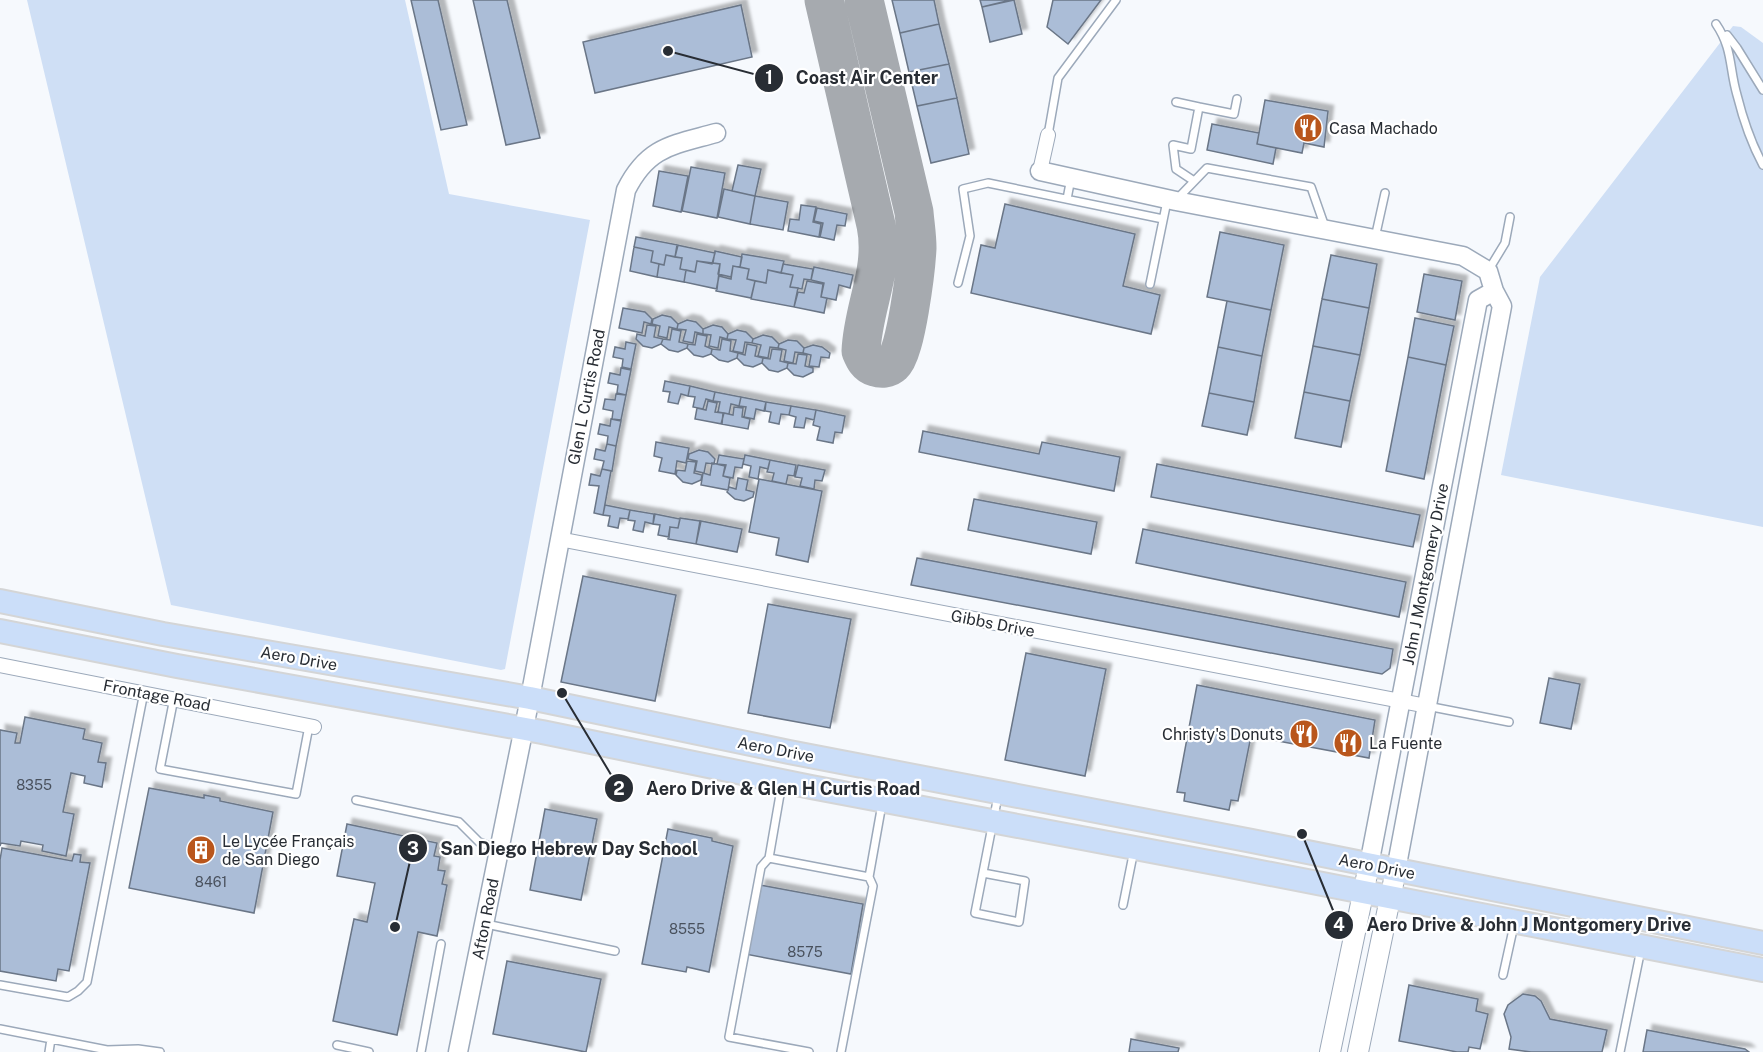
<svg xmlns="http://www.w3.org/2000/svg" width="1763" height="1052" font-family="'Public Sans',sans-serif">
<style>
.green{fill:#cfdff5}
.lines{fill:none;stroke-linecap:round;stroke-linejoin:round}
.taxiway{stroke:#a6aaaf;stroke-width:39}
.building{fill:#abbdd7;stroke:#6a7687;stroke-width:1.5;filter:url(#shadow)}
.service-casing{stroke:#9ca9ba;stroke-width:10}
.minor-casing{stroke:#9ca9ba;stroke-width:16}
.tertiary-casing{stroke:#9ca9ba;stroke-width:21}
.secondary-casing{stroke:#9ca9ba;stroke-width:22}
.primary-casing{stroke:#d4d5d6;stroke-width:26}
.service{stroke:#fff;stroke-width:7}
.minor{stroke:#fff;stroke-width:14}
.tertiary{stroke:#fff;stroke-width:18}
.secondary{stroke:#fff;stroke-width:20}
.primary{stroke:#cbdef9;stroke-width:22}
.labels{text-anchor:middle;stroke-width:4.5;stroke-linejoin:round;paint-order:stroke}
.number-label{font-size:14px;fill:#49515d}
.poi-label{font-size:16px;fill:#282d34;stroke:#fff;text-anchor:start}
.street-label{font-size:16px;fill:#282d34;stroke:#fff}
.leader{fill:none;stroke:#282d34;stroke-width:2}
.callout-dot{fill:#282d34;stroke:#fff;stroke-width:2}
.mark-label{font-size:18px;text-anchor:middle;font-weight:bold;fill:#fff}
.callout-label{font-size:18px;text-anchor:middle;font-weight:bold;fill:#282d34;stroke:#fff;stroke-width:4.5;stroke-linejoin:round;paint-order:stroke}
</style>
<defs>
<filter id="shadow"><feDropShadow dx="5.5" dy="-5.5" stdDeviation="1.5" flood-color="#0004"/></filter>
</defs>
<rect width="100%" height="100%" fill="#f6f9fd"/>
<path class="green" d="M27 0H405L449 194 590 220 505 669 501 670 171 605Z
M1733 26 1741 27 1763 43V527L1501 475 1540 277Z"/>
<g class="lines">
<path class="taxiway" d="M824 0 876 225C885 270 863 306 861 351 864 358 867 365 875 367 881 369 888 369 893 364 906 353 916 268 917 248 917 236 915 224 914 212L864 0"/>
</g>
<path class="building" d="M411 0H438L467 125 441 130Z
M473 0H507L540 138 506 145Z
M892 0H934L939 24 900 33Z
M980 0H1011L982 7Z
M1014 0 1022 34 990 42 982 7Z
M1053 0H1101L1068 44 1047 27Z
M741 5 752 57 595 93 583 42Z
M939 24 949 64 909 72 900 33Z
M949 64 957 98 917 106 909 72Z
M957 98 969 154 931 163 917 106Z
M1265 100 1328 111 1324 147 1304 143 1302 153 1257 144Z
M1212 124 1259 133 1257 144 1276 148 1273 164 1207 150Z
M738 165 761 169 755 196 732 191Z
M691 167 725 173 717 218 682 211Z
M659 171 688 176 681 212 653 206Z
M724 189 755 196 750 224 718 217Z
M755 196 788 202 783 230 750 224Z
M1005 204 1135 234 1123 286 1160 295 1151 334 971 293 981 245 995 248Z
M801 205 816 207 813 222 821 224 819 237 788 231 790 219 799 220Z
M817 208 847 214 845 226 837 225 834 240 820 237 823 223 814 221Z
M1220 232 1284 245 1271 310 1207 297Z
M636 237 678 245 675 257 666 255 664 265 651 262 653 251 634 247Z
M677 245 715 253 712 264 697 261 695 272 680 269 682 258 675 257Z
M634 247 653 251 651 262 659 264 657 277 630 271Z
M715 251 742 257 740 267 733 266 731 277 718 274 720 264 713 263Z
M742 254 784 261 781 273 768 270 766 283 747 279 749 269 740 267Z
M666 255 682 258 680 269 686 270 684 282 657 277 659 264 664 265Z
M1331 255 1377 264 1369 308 1322 299Z
M697 261 720 264 717 289 684 282 686 270 695 272Z
M783 264 813 269 811 280 804 279 802 289 790 287 793 275 781 273Z
M733 266 749 269 747 279 755 281 751 298 716 291 719 276 731 279Z
M814 267 853 275 850 288 839 285 836 300 821 297 824 283 811 280Z
M768 270 793 275 790 287 798 288 794 307 751 299 755 281 766 283Z
M1424 274 1462 281 1455 320 1417 312Z
M807 281 823 284 821 297 827 298 824 313 794 307 798 292 804 293Z
M1322 299 1369 308 1360 355 1313 346Z
M1227 301 1271 310 1262 356 1218 347Z
M623 308 645 312 652 319 651 324 644 322 642 333 619 328Z
M662 315 671 317 678 324 677 329 669 327 667 338 658 336 660 326 652 324 653 319Z
M1415 318 1454 326 1446 365 1408 357Z
M687 320 696 322 703 329V334L695 332 693 343 683 341 686 330 677 329 678 324Z
M647 325 656 326 654 337 663 339 661 344 652 348 643 346 636 339 637 334 645 336Z
M713 325 722 327 728 334 727 339 720 337 718 348 709 346 711 335 703 334V329Z
M672 329 681 331 679 342 688 344 687 348 678 352 669 350 661 344 663 339 670 340Z
M737 330 746 332 753 339 752 343 745 342 743 353 733 351 736 340 727 339 728 334Z
M697 334 707 336 705 346 712 349 711 354 703 357 694 355 687 348 688 344 695 345Z
M763 335 772 337 779 344 778 348 770 347 768 358 758 356 761 345 752 343 753 339Z
M722 339 731 341 730 351 738 353 737 358 728 362 719 360 711 354 712 349 720 350Z
M788 340 797 341 804 348 803 353 795 352 793 363 784 361 786 350 778 348 779 344Z
M626 342 636 344 631 369 622 367 623 359 613 357 615 347 625 349Z
M747 344 757 346 755 356 763 358 762 363 753 367 744 365 737 358 738 353 745 355Z
M813 345 822 347 830 353 829 358 821 357 819 367 809 366 811 355 803 353 804 348Z
M1313 346 1360 355 1350 401 1304 392Z
M1218 347 1262 356 1254 402 1209 393Z
M772 349 782 350 780 361 788 363 787 368 778 372 769 370 762 363 763 358 770 359Z
M798 354 807 355 805 366 813 368V372L803 377 794 375 787 368 788 363 796 364Z
M1408 357 1446 365 1424 479 1386 471Z
M621 368 631 370 626 395 617 393 618 385 608 383 610 373 620 375Z
M665 381 690 386 688 396 681 394 678 404 668 402 670 392 663 391Z
M690 386 715 392 713 401 706 399 703 409 693 407 695 397 688 396Z
M715 392 741 397 739 406 731 404 729 414 718 412 720 402 713 401Z
M1304 392 1350 401 1341 447 1295 438Z
M1209 393 1254 402 1247 435 1202 426Z
M616 394 626 395 621 420 612 419 613 411 603 409 605 399 615 400Z
M741 397 766 402 764 411 756 409 754 419 744 417 746 407 739 406Z
M708 401 717 403 715 412 723 413 722 424 695 419 697 408 706 410Z
M766 402 791 406 789 415 781 414 779 424 769 422 771 412 765 411Z
M791 406 816 410 814 420 806 418 804 428 794 427 796 417 789 415Z
M734 407 743 408 742 417 750 419 748 429 721 424 724 413 733 415Z
M816 410 845 416 842 433 835 432 833 443 817 440 820 427 813 425Z
M611 419 621 421 616 446 607 444 608 436 598 434 600 424 610 426Z
M923 431 1039 454 1042 442 1120 457 1114 491 919 452Z
M656 442 689 448 686 463 677 461 675 474 659 471 662 458 654 456Z
M607 444 616 446 612 471 602 469 604 461 594 459 596 449 605 451Z
M699 450 708 452 715 459 714 464 706 463 704 473 695 471 697 461 688 459 689 454Z
M719 455 744 459 742 468 735 467 733 478 723 476 726 465 717 464Z
M745 455 770 460 768 469 760 467 758 479 749 477 751 466 743 464Z
M770 460 796 465 794 476 788 475 786 484 772 481 774 473 767 472Z
M687 461 696 462 694 473 702 475 701 480 692 484 683 482 676 475 677 470 685 471Z
M712 463 725 466 723 476 730 478 728 490 701 485 703 473 710 475Z
M1157 464 1420 515 1413 547 1151 497Z
M798 465 825 470 822 481 815 480 814 489 800 486 802 478 795 477Z
M602 469 611 471 603 515 594 513 599 486 589 485 591 474 600 476Z
M738 478 748 480 746 490 754 492 753 497 744 501 735 499 727 492 729 487 736 489Z
M759 479 822 491 808 562 776 555 779 538 749 532Z
M974 499 1097 522 1091 554 968 530Z
M605 505 630 510 628 519 620 518 618 528 608 526 610 516 603 515Z
M630 510 654 514 653 524 645 522 643 532 633 530 635 521 628 520Z
M655 514 680 519 678 528 670 527 669 537 658 535 660 525 653 524Z
M680 518 700 521 696 544 668 539 670 527 678 528Z
M701 521 742 529 737 552 696 544Z
M1143 529 1406 582 1399 617 1136 563Z
M917 558 1393 649 1390 668 1382 674 911 585Z
M583 576 676 595 655 701 561 682Z
M768 604 851 619 830 728 748 713Z
M1026 653 1106 669 1085 776 1005 760Z
M1549 678 1580 684 1571 729 1540 723Z
M1197 685 1375 720 1369 758 1251 736 1238 801 1231 800 1229 810 1184 801 1185 793 1177 792Z
M25 717 85 729 83 739 102 743 98 762 106 763 102 787 84 783 85 776 71 773 63 812 74 814 66 856 42 851 43 845 21 841 20 846 1 843 0 846V730L17 733 15 743H20Z
M149 788 204 798V795L220 798V801L273 812 254 913 129 888Z
M545 809 597 819 581 900 530 890Z
M347 824 437 843 434 856 440 857 438 870 445 871 442 884 447 885 437 936 418 932 397 1035 333 1021 354 919 367 922 375 883 337 876Z
M668 829 712 838V841L733 846 709 972 687 967 686 972 642 964Z
M2 848 72 861 74 854 81 855 80 862 90 863 69 971 58 969 56 981 0 971V860Z
M760 885 863 904 851 974 745 954Z
M507 961 601 979 586 1052 493 1034Z
M1409 985 1478 999 1476 1011 1488 1014 1480 1049 1469 1047 1468 1052H1457L1399 1041Z
M1523 994 1535 996 1541 1001 1550 1019 1607 1030 1602 1052H1531L1509 1049 1511 1037 1504 1014 1508 1005Z
M1647 1030 1745 1049 1749 1052H1643Z
M1131 1039 1179 1048 1178 1052H1129Z"/>
<g class="lines">
<g class="service-casing">
<path id="service" d="M1716 24C1733 49 1729 68 1737 95 1743 119 1751 143 1763 165
M1727 35 1737 48 1763 90
M1176 102 1199 107 1191 149 1173 145 1176 169 1194 181
M1199 107 1234 114 1237 99
M1048 135 1058 78 1116 0
M1178 198 1207 168 1311 187 1325 227
M1067 199 1071 178
M1375 238 1385 193
M1488 271 1505 243 1510 217
M958 283 970 236 963 189 988 183 1163 219
M1150 284 1167 201
M174 698 160 769 296 794 309 726
M1427 706 1509 722
M782 783 769 858 869 877 882 804
M356 800 459 822 479 842 499 850
M769 858 761 867 729 1037 809 1052
M983 873 1025 881 1019 922 975 913 998 796
M1123 905 1134 850
M486 924 615 951
M1503 975 1514 925
M0 985 68 997 78 991 87 982 144 692
M0 1029 107 1050 138 1049 160 1052
M337 1045 369 1052
M49 1052 51 1039
M421 1052 441 944
M841 1052 873 886 869 877
M1620 1052 1641 949"/>
</g>
<g class="minor-casing">
<path id="minor" d="M1040 171 1048 135
M559 539 1427 706
M0 665 314 727"/>
</g>
<g class="tertiary-casing">
<path id="tertiary" d="M1040 171 1176 201 1463 256 1488 271 1494 291 1502 306 1396 870
M1369 865 1478 300 1494 291
M458 1052 530 698 626 190C648 146 673 145 716 133"/>
</g>
<g class="secondary-casing">
<path id="secondary" d="M1330 1052 1369 865
M1358 1052 1396 870"/>
</g>
<g class="primary-casing">
<path id="primary" d="M0 601 163 634 530 698 789 752 1252 841 1763 943
M0 631 177 666 542 732 811 787 1225 865 1763 970"/>
</g>
<use href="#service" class="service"/>
<use href="#minor" class="minor"/>
<use href="#tertiary" class="tertiary"/>
<use href="#secondary" class="secondary"/>
<use href="#primary" class="primary"/>
</g>
<defs>
<g id="restaurant-disc" transform="scale(1.5)"><circle r="9.5" fill="#b9561c" stroke="#fff"/><path d="M-5-6h1v4h1v-4h1v4h1v-4h1v5L-1.5 .5V6h-2V.5L-5-1ZM5-6V6H3V1.5H1.5Q1.5-4 5-6Z" fill="#fff"/></g>
<g id="building-disc" transform="scale(1.5)"><circle r="9.5" fill="#b9561c" stroke="#fff"/><path d="M-4-6H4V6H1V3H-1V6H-4ZM-2.5-4.3h1.7v1.8h-1.7ZM.8-4.3h1.7v1.8H.8ZM-2.5-1h1.7V.8h-1.7ZM.8-1h1.7V.8H.8Z" fill="#fff"/></g>
</defs>
<g fill-rule="evenodd">
<use href="#restaurant-disc" x="1308" y="128"/>
<use href="#restaurant-disc" x="1304" y="734"/>
<use href="#restaurant-disc" x="1348" y="743"/>
<use href="#building-disc" x="201" y="850"/>
</g>
<g class="labels">
<g class="number-label">
<text x="34" y="790">8355</text>
<text x="211" y="887">8461</text>
<text x="687" y="934">8555</text>
<text x="805" y="957">8575</text>
</g>
<g class="poi-label">
<text x="1329" y="134">Casa Machado</text>
<text x="1283" y="740" text-anchor="end">Christy's Donuts</text>
<text x="1369" y="749">La Fuente</text>
<text x="222" y="847">Le Lycée Français<tspan x="222" dy="18">de San Diego</tspan></text>
</g>
<g class="street-label">
<text transform="translate(586 397) rotate(-79)" y="6">Glen L Curtis Road</text>
<text transform="translate(1425 574) rotate(-79)" y="6">John J Montgomery Drive</text>
<text transform="translate(993 623) rotate(11)" y="6">Gibbs Drive</text>
<text transform="translate(299 658) rotate(10)" y="6">Aero Drive</text>
<text transform="translate(157 695) rotate(11)" y="6">Frontage Road</text>
<text transform="translate(776 749) rotate(11)" y="6">Aero Drive</text>
<text transform="translate(1377 866) rotate(11)" y="6">Aero Drive</text>
<text transform="translate(485 919) rotate(-79)" y="6">Afton Road</text>
</g>
</g>
<path class="leader" d="M668 51L769 78M562 693L619 788M395 927L413 848M1302 834L1339 925"/>
<g class="callout-dot">
<circle cx="668" cy="51" r="6"/>
<circle cx="562" cy="693" r="6"/>
<circle cx="395" cy="927" r="6"/>
<circle cx="1302" cy="834" r="6"/>
<circle cx="769" cy="78" r="15"/>
<circle cx="619" cy="788" r="15"/>
<circle cx="413" cy="848" r="15"/>
<circle cx="1339" cy="925" r="15"/>
</g>
<g class="mark-label">
<text x="769" y="84">1</text>
<text x="619" y="795">2</text>
<text x="413" y="855">3</text>
<text x="1339" y="931">4</text>
</g>
<g class="callout-label">
<text x="867" y="84">Coast Air Center</text>
<text x="783" y="795">Aero Drive &amp; Glen H Curtis Road</text>
<text x="569" y="855">San Diego Hebrew Day School</text>
<text x="1529" y="931">Aero Drive &amp; John J Montgomery Drive</text>
</g>
</svg>
